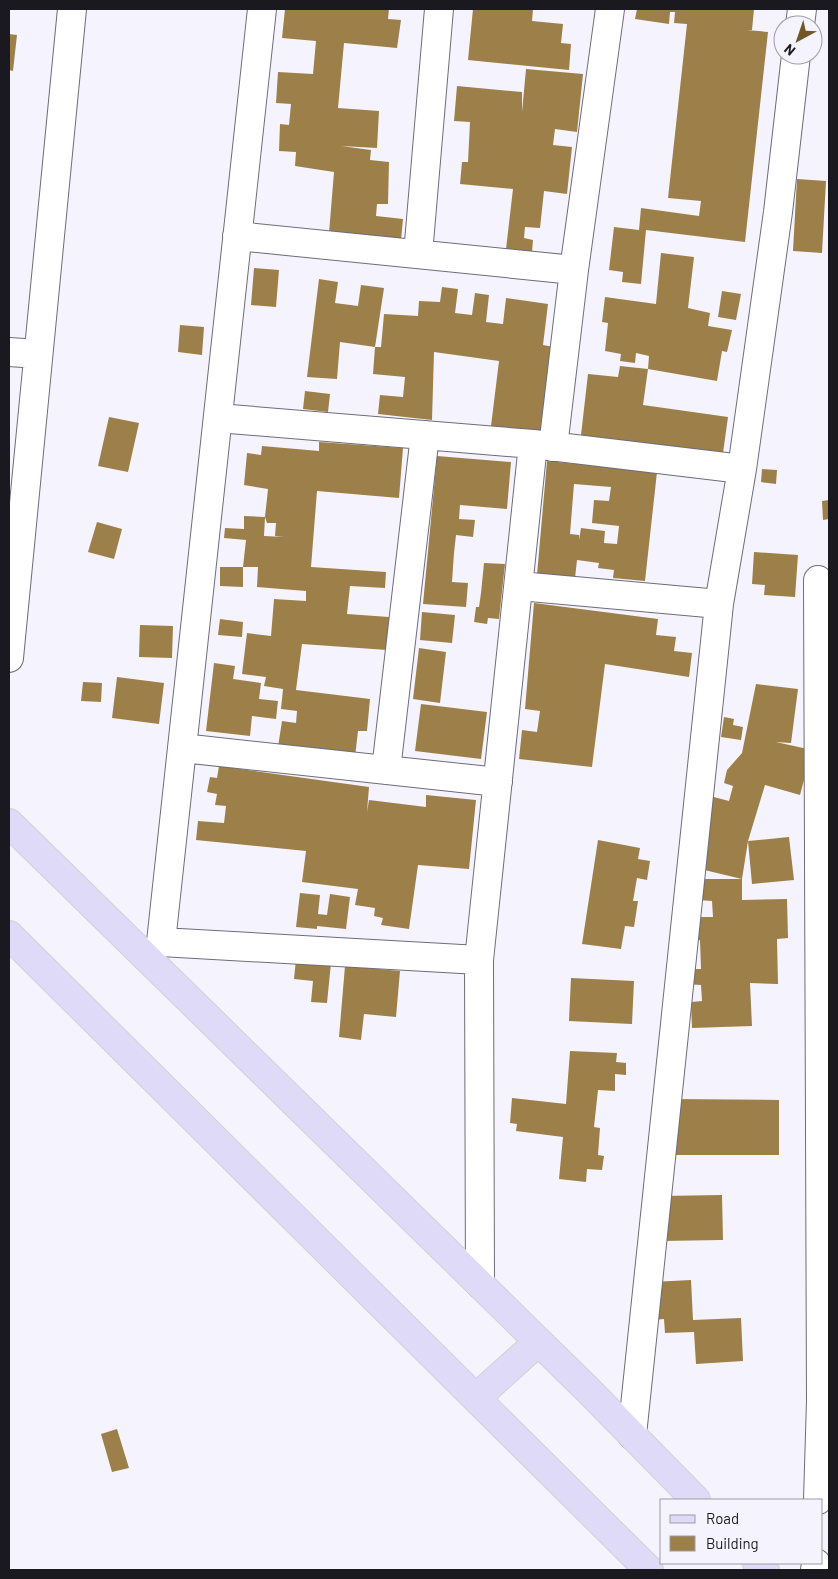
<svg xmlns="http://www.w3.org/2000/svg" width="838" height="1579" font-family="Barlow,sans-serif">
<style>
.building{fill:#9d7f49;fill-rule:evenodd}
.lines{fill:none;stroke-linecap:round;stroke-linejoin:round}
.minor-casing{stroke:#6e6b7a;stroke-width:30}
.primary-casing{stroke:#d1d1d2;stroke-width:30}
.minor{stroke:#fff;stroke-width:28}
.primary{stroke:#e0daf9;stroke-width:28}
</style>
<rect width="100%" height="100%" fill="#f5f4fe"/>
<path class="building" d="M285 9H389L388 19 401 20 397 48 344 43 338 108 379 111 377 148 341 146 371 150 370 160 389 162 388 204H377L376 216 403 219 401 240 329 233 334 172 295 166 296 152 279 151 280 124 289 125 291 104 276 103 278 72 313 74 316 41 282 38Z
M473 9H533L532 21 563 24 561 43 571 44 569 70 468 60Z
M637 9H754L752 30H747L768 32 745 242 646 230 641 284 622 282 623 272 609 270 614 227 639 230 641 208 699 216 701 201 668 198 687 24 674 23 675 12H670L669 24 635 19Z
M9 34 17 35 13 71 9 70Z
M526 69 583 74 577 132 555 129 553 145 572 147 567 194 544 191 540 228 525 227 524 238 533 240 532 252 506 249 513 189 460 184 462 162H468L470 122 454 121 457 86 522 92V112Z
M797 179 826 181 822 253 793 251Z
M661 253 694 257 688 308 710 313 708 326 732 330 727 352 722 351 717 381 648 369 649 356 636 353 635 363 620 361 621 354 605 351 608 323 602 322 605 297 656 304Z
M254 268 279 270 276 307 251 305Z
M319 279 338 282 335 303 358 306 361 285 384 288 375 347 340 342 337 379 307 377Z
M442 287 458 289 455 313 472 315 475 293 489 295 486 322 503 324 506 298 548 304 543 345 554 347 544 432 491 426 499 361 434 352 432 420 378 414 380 395 403 397 405 377 373 374 375 347H381L384 314 418 316 419 301 440 302Z
M722 291 741 294 736 320 718 317Z
M180 325 204 327 202 355 178 352Z
M620 366 648 369 643 405 728 417 723 453 581 435 588 374 618 377Z
M305 391 330 394 328 412 303 409Z
M109 417 139 423 128 472 98 466Z
M319 442 403 448 399 498 317 491 311 567 386 572 385 588 350 586 347 614 389 617 387 650 302 644 296 690 370 699 367 731H358L355 757 278 747 282 721 296 723 297 711 281 709 283 689 264 686 266 677 242 674 247 633 271 636 274 599 306 601V591L257 587 258 567H243L246 540 224 538 225 528 244 529V516L265 517 264 536 284 537 275 536 276 523H267L265 517 268 489 244 485 247 453 261 455 262 446 319 451Z
M437 456 511 462 507 509 460 505 459 519 475 520 473 537 456 535 454 553 452 582 468 583 466 607 423 604Z
M547 461 657 472 645 581 613 578 614 570 598 568 599 563 577 560 575 578 537 575ZM574 484 611 487 609 501 594 500 592 523 619 526 617 544 604 543 605 531 581 528 579 540V535L570 534Z
M762 469 777 470 776 484 761 482Z
M829 500V519L823 520 822 501Z
M97 522 122 529 114 559 88 552Z
M754 552 798 555 795 597 764 595 765 585 752 584Z
M484 563 505 564 499 619 488 618 487 624 474 622 476 607H479L481 593Z
M220 567H243V587L220 586Z
M534 603 658 619 656 635 676 637 674 651 692 653 689 677 605 664 592 767 519 759 522 730 537 732 540 711 525 709Z
M422 612 455 615 452 643 420 640Z
M220 619 243 622 242 637 218 635Z
M140 625 173 626 172 658 139 657Z
M419 648 446 652 440 703 413 699Z
M214 663 235 666 233 679 261 683 259 699 278 701 276 719 252 716 250 736 206 731Z
M117 677 164 683 159 724 112 718Z
M83 682 102 683 101 702 81 701Z
M756 684 798 689 791 743 776 742 812 750 800 795 765 785 748 841 789 837 794 880 752 884 748 841 742 879V900L787 899 788 938 777 939 778 984 750 983 752 1026 692 1028 691 1002 702 1001 701 985 683 984 682 969H701L700 940 689 941 688 917H713L712 901 697 900V879H742L696 868 706 795 729 801 733 786 724 783 727 770 742 753Z
M421 704 487 712 481 759 415 751Z
M724 717 734 719 733 725 743 727 741 740 721 737Z
M219 766 369 787 367 812 369 800 426 807V795L476 800 469 869 418 865 409 929 381 925 383 918 374 916 375 908 355 905 358 889 302 882 306 851 196 840 198 821 224 823 226 806 215 805 217 794 207 792 210 777 217 778Z
M598 840 640 848 638 859 650 861 647 880 637 878 633 901H638L634 927 625 926 621 949 582 944Z
M300 893 320 895 318 914 327 915 330 894 350 897 346 929 317 926V929L296 927Z
M296 959 331 963 327 1003 311 1002 313 981 294 979Z
M345 966 400 971 396 1017 364 1014 361 1040 339 1037Z
M571 978 634 981 632 1024 569 1021Z
M570 1051 617 1053 616 1062 626 1063V1075L615 1074V1091L598 1090 594 1127 600 1128 598 1155 604 1156 602 1170 587 1169 586 1182 559 1179 563 1137 516 1131 517 1124 510 1123 512 1098 566 1104Z
M670 1099 779 1100V1155H669Z
M722 1195 723 1240 661 1241V1196Z
M691 1280 693 1320 741 1318 743 1361 696 1364 694 1332 665 1333 664 1319 654 1320 652 1282Z
M117 1429 129 1468 112 1472 101 1434Z"/>
<g class="lines">
<g class="minor-casing">
<path id="minor" d="M262 9 161 942 479 960
M800 25 802 9
M237 236 574 270
M418 254 439 9
M9 352 38 354
M218 418 533 444 742 469
M553 447 574 270 610 9
M519 586 719 604
M9 658 72 9
M182 748 498 782
M386 770 425 435
M480 1284 479 960 533 444
M632 1435 719 604 742 469 778 212 796 55
M818 1500 821 1401 818 580
M815 1570 816 1563"/>
</g>
<g class="primary-casing">
<path id="primary" d="M9 823 588 1390 696 1500
M9 935 649 1570
M476 1398 538 1342
M757 1563 765 1570"/>
</g>
<use href="#minor" class="minor"/>
<use href="#primary" class="primary"/>
</g>
<rect width="838" height="1579" fill="none" stroke="#1a191f" stroke-width="20"/>
<rect x="660" y="1499" width="162" height="65" fill="#f5f4fe" stroke="#9d9ca5"/>
<rect x="670" y="1515" width="25" height="8" fill="#e0daf9" stroke="#9d9ca5"/>
<text x="706" y="1524" font-size="15" fill="#1a191f">Road</text>
<rect x="670" y="1536" width="25" height="15" fill="#9d7f49" stroke="#9d9ca5"/>
<text x="706" y="1549" font-size="15" fill="#1a191f">Building</text>
<g transform="translate(798 40) rotate(220)"><circle r="24" fill="#f5f4fe" stroke="#9d9ca5"/>
<path d="M0-4L9 19L0 12L-9 19Z" fill="#715829"/>
<text y="-8" font-size="14" font-weight="bold" text-anchor="middle" fill="#1a191f">N</text>
</g>
</svg>
